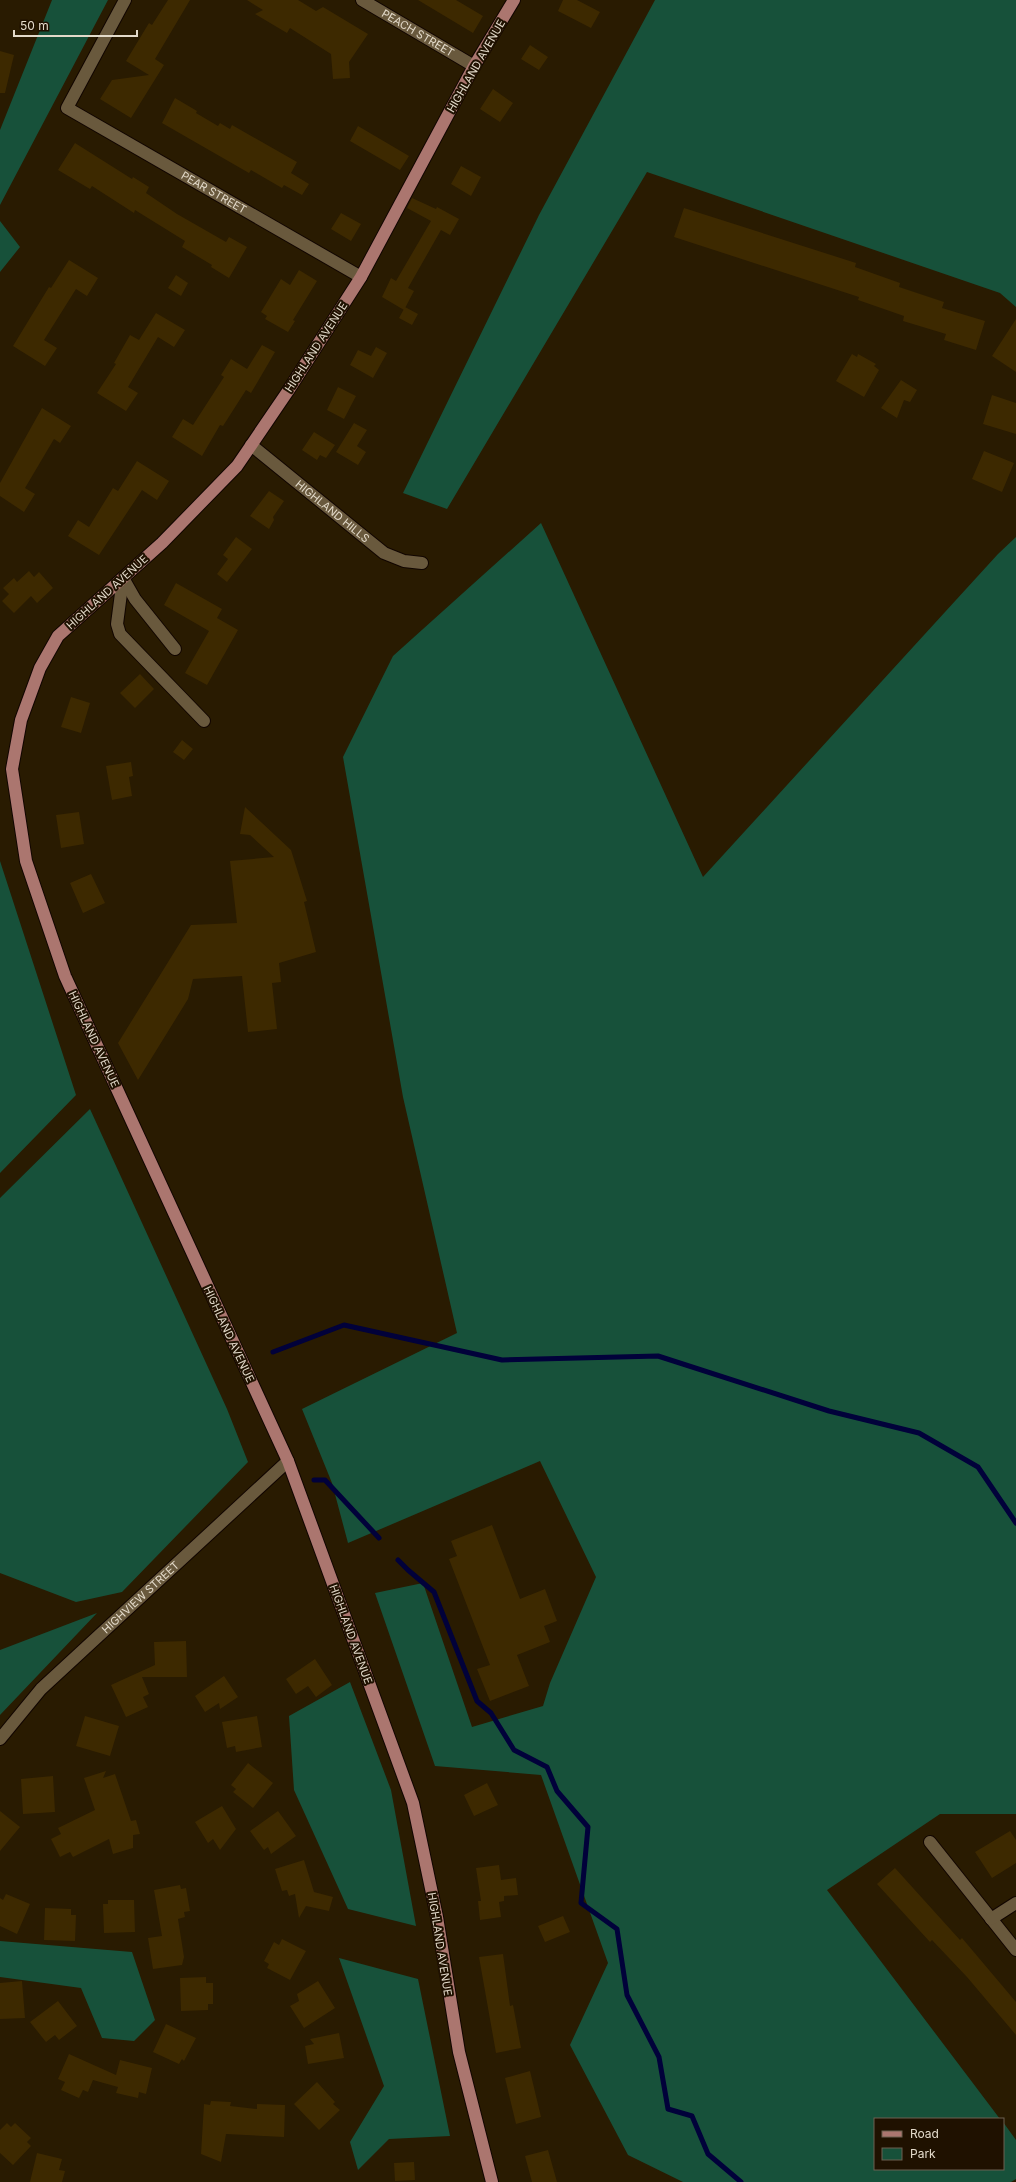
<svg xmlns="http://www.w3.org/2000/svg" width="1016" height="2182" font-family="Inter,sans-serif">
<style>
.green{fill:#17513a}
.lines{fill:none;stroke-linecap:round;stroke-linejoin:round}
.stream{stroke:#01013a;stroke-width:5}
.building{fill:#3d2900}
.minor-casing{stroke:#110500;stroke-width:14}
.major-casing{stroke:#110500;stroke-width:14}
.minor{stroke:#69593d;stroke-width:12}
.major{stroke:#ab766f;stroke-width:12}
.labels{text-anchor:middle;stroke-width:4;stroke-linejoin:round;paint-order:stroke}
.street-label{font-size:11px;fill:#e3daca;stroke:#1f1100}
</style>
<rect width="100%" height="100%" fill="#291b01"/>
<path class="green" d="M52 0H108L0 205V130Z
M655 0H1016V307L1000 293 647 172 447 509 403 493 539 215Z
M0 221 20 247 0 272Z
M541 523 703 877 998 554 1016 537V1814H940L827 1890 1000 2119H875V2169H1003V2122L1016 2140V2179L1011 2182H683L628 2155 570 2045 608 1963 541 1775 435 1766 375 1593 423 1583 472 1727 543 1706 550 1683 596 1577 540 1461 348 1543 332 1483 302 1409 457 1333 403 1097 343 757 393 656Z
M0 861 76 1095 0 1173Z
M90 1109 227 1409 248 1462 122 1592 76 1602 0 1573V1198Z
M97 1613 0 1715V1650Z
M350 1682 391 1790 416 1926 348 1909 294 1790 289 1716Z
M0 1941 132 1952 155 2020 134 2041 102 2038 81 1988 0 1977Z
M339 1958 418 1979 450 2136 389 2139 358 2170 350 2142 384 2086Z"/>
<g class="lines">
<path class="stream" d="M273 1352 344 1325 502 1360 658 1356 829 1411 919 1433 978 1467 1016 1523
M314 1480H325L379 1538
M398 1560 408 1570 434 1592 477 1701 491 1713 514 1750 547 1767 557 1791 588 1827 581 1903 617 1929 627 1995 659 2057 668 2109 692 2116 708 2154 741 2182"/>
</g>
<path class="building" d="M168 0H190L155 59 164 65 131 118 100 99 112 80 149 75 126 61 149 23 152 25Z
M247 0H298L316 11 323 7 368 34 349 62 350 78 333 79 331 54 290 28 287 33 255 14 263 10Z
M418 0H456L483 16 473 33Z
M563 0H577L600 12 591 28 558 11Z
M530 45 548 57 539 70 521 59Z
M0 51 14 55 5 93H0Z
M493 89 513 103 500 122 480 109Z
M175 98 197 111 196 113 218 126 220 123 230 129 232 125 297 162 291 173 309 184 302 195 284 185 282 188 251 170 249 173 162 123Z
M358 126 409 156 400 170 350 141Z
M75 143 132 179 133 177 149 187 146 193 177 214 226 242 229 237 247 247 229 278 211 267 212 265 182 247 185 241 135 210 134 213 92 186 90 189 58 170Z
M461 166 481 177 471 196 451 184Z
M412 198 436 209 437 207 459 219 450 235 441 230 408 288 414 291 404 310 382 297 391 278 396 281 431 221 407 208Z
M684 208 856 263 855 267 900 283 899 287 944 302 942 308 985 321 976 350 944 340 946 334 903 321 904 316 858 300 859 297 674 237Z
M341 213 361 224 351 241 331 229Z
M69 260 98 278 87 296 76 289 44 340 57 348 45 366 13 346 49 287 51 288Z
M299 270 317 281 293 320 295 321 288 332 265 319 267 316 261 312 281 279 290 285Z
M176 275 188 283 181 296 168 288Z
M405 307 418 314 412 325 399 318Z
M156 313 185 330 174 347 158 337 128 387 138 393 126 411 97 393 116 364 114 363 130 335 139 340Z
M1016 319V372L992 356Z
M262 345 275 352 251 393 246 390 223 426 220 425 202 456 172 437 183 419 193 425 224 377 221 375 231 359 247 369Z
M376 347 387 353 373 378 350 365 358 350 371 356Z
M852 354 857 357 858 354 876 364 874 366 879 370 864 397 836 381Z
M901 380 917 390 910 402 904 400 897 418 881 408Z
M338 387 356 396 344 419 327 410Z
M992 395 1016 403V434L983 424Z
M42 408 71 426 60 443 54 439 25 488 35 494 24 512 0 496V483Z
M354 423 367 430 357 446 366 452 358 465 336 452Z
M314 432 335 445 326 458 320 455 317 460 302 450Z
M984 451 1014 463 1002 492 972 479Z
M137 461 169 481 157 500 142 490 99 555 68 536 78 520 89 527 113 488 118 491Z
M269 491 284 501 273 517 274 520 269 529 250 516Z
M236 537 252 549 227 582 217 574 228 559 223 555Z
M29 571 34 577 39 572 53 588 37 603 31 596 14 613 2 601 9 594 3 588 14 578 17 582Z
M176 583 222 609 217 618 238 630 207 685 185 673 209 631 164 605Z
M140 674 154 689 135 708 120 693Z
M71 697 90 703 81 733 61 727Z
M182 740 193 749 184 760 173 752Z
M131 762 133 776 129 777 132 796 112 800 106 766Z
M245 807 291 850 307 901 304 902 316 952 279 963 281 982 272 983 277 1029 248 1032 242 976 193 979 188 999 138 1080 118 1043 191 925 237 923 230 861 274 857 250 835 240 834Z
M79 812 84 844 61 848 56 815Z
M91 874 105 903 83 913 70 883Z
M492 1525 520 1599 545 1589 557 1621 544 1626 550 1642 517 1655 529 1686 490 1701 477 1669 490 1665 449 1559 457 1556 451 1541Z
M186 1641 187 1677H142L149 1694 143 1697 148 1707 126 1717 111 1685 155 1665 154 1642Z
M315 1659 332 1685 316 1697 308 1686 296 1694 286 1679Z
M224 1676 238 1697 220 1709 219 1703 205 1712 195 1696Z
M85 1716 119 1726 110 1756 76 1746Z
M257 1716 262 1747 236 1752 235 1746 227 1748 222 1722Z
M248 1763 273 1783 253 1808 233 1792 236 1789 231 1785Z
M106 1771 103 1778 115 1774 131 1821 136 1820 140 1834 133 1835V1848L113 1854 109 1839 73 1857 70 1852 60 1857 51 1839 61 1834 58 1828 95 1810 84 1778Z
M53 1776 55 1812 23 1814 21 1779Z
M487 1783 498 1805 474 1816 464 1795Z
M222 1806 236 1829 220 1850 213 1839 208 1843 195 1822Z
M0 1811 20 1827 0 1851Z
M278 1811 296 1836 271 1854 268 1847 264 1850 250 1831Z
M1010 1831 1016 1840V1863L992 1878 975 1852Z
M304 1860 314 1892 333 1897 329 1911 306 1906 299 1918 295 1894 289 1896 287 1890 282 1891 275 1869Z
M499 1865 501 1880 516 1878 518 1895 504 1896V1901L499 1902 501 1917 480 1920 478 1901H481L476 1868Z
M895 1868 960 1940 962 1938 1016 2002V2035L967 1977 932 1940 930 1942 877 1884Z
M180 1885 181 1889 186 1888 190 1911 184 1912 185 1917 178 1919 184 1957 182 1965 153 1969 148 1938 162 1936 154 1890Z
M6 1894 30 1904 17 1934 0 1926V1898L3 1900Z
M108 1900H134L135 1932 104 1933 103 1904H108Z
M45 1908 71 1909V1915H76L75 1941 44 1940Z
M563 1916 570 1932 545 1942 538 1926Z
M282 1939 306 1951 290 1980 267 1968 269 1964 264 1961 274 1942 279 1945Z
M503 1954 510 2006 513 2005 521 2048 496 2053 479 1957Z
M206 1977V1983H213V2004H208V2010L181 2011 180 1978Z
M22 1981 25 2018 0 2019V1983Z
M318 1981 335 2008 304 2028 290 2006 299 2001 297 1994Z
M58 2001 77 2026 59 2040 55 2035 46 2042 30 2022Z
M166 2024 196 2038 184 2061 182 2059 179 2064 153 2052Z
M339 2033 344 2058 308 2064 305 2046 314 2044 310 2039Z
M69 2054 116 2075 120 2060 152 2068 146 2094 139 2092 138 2098 116 2093 118 2087 93 2080 88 2092 83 2090 79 2098 61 2090 65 2082 58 2079Z
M530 2071 541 2117 516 2124 505 2078Z
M317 2082 335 2102 333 2104 340 2110 319 2130 294 2104Z
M211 2101 231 2102 230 2106 257 2109V2104L285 2105 284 2137 226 2134 221 2162 201 2154 204 2104 210 2105Z
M7 2123 11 2127 15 2123 31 2138 27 2142 31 2146 13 2165 0 2153V2130Z
M548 2150 557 2182H532L525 2156Z
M37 2153 62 2159 59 2170 65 2171 62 2182H30Z
M414 2162 415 2180 395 2181 394 2163Z"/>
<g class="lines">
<g class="minor-casing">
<g id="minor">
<path id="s1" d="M125 0 67 108 361 277"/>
<path id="s2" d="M362 0 474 66"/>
<path id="s3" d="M251 445 384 553 404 561 422 563"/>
<path d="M123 578 117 624 120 634 204 721"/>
<path d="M123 578 135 599 175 649"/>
<path id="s4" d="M0 1739 41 1689 288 1461"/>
<path d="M930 1842 1016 1950"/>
<path d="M991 1919 1016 1903"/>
</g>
</g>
<g class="major-casing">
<path id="major" d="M492 2182 459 2052 437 1917 413 1803 288 1461 65 976 26 861 12 769 21 720 40 668 58 636 162 543 237 466 288 391 361 277 474 66 514 0"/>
</g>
<use href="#minor" class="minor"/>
<use href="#major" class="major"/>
</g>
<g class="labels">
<g class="street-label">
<text dy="4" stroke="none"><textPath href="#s2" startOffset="65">PEACH STREET</textPath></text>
<text transform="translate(476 66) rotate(-60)" y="4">HIGHLAND AVENUE</text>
<text dy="4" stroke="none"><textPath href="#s1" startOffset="292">PEAR STREET</textPath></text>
<text transform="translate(316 347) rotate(-57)" y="4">HIGHLAND AVENUE</text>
<text dy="4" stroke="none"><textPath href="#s3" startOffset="105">HIGHLAND HILLS</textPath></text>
<text transform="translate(107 592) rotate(-42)" y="4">HIGHLAND AVENUE</text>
<text transform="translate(94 1039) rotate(65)" y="4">HIGHLAND AVENUE</text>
<text transform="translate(229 1334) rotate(65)" y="4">HIGHLAND AVENUE</text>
<text dy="4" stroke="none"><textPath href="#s4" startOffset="200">HIGHVIEW STREET</textPath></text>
<text transform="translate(351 1634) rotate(70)" y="4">HIGHLAND AVENUE</text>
<text transform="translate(440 1944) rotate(81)" y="4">HIGHLAND AVENUE</text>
</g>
</g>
<rect x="874" y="2118" width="130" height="52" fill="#1f1100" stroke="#6d6151"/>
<rect x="882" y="2131" width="20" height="6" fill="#ab766f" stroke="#6d6151"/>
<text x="910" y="2138" font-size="12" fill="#e3daca">Road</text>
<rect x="882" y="2148" width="20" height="12" fill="#17513a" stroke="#6d6151"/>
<text x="910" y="2158" font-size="12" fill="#e3daca">Park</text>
<path d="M14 30v6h123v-6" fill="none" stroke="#e3daca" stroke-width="2"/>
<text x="20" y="30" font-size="12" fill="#e3daca" stroke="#1f1100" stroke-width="3" paint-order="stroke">50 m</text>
</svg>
